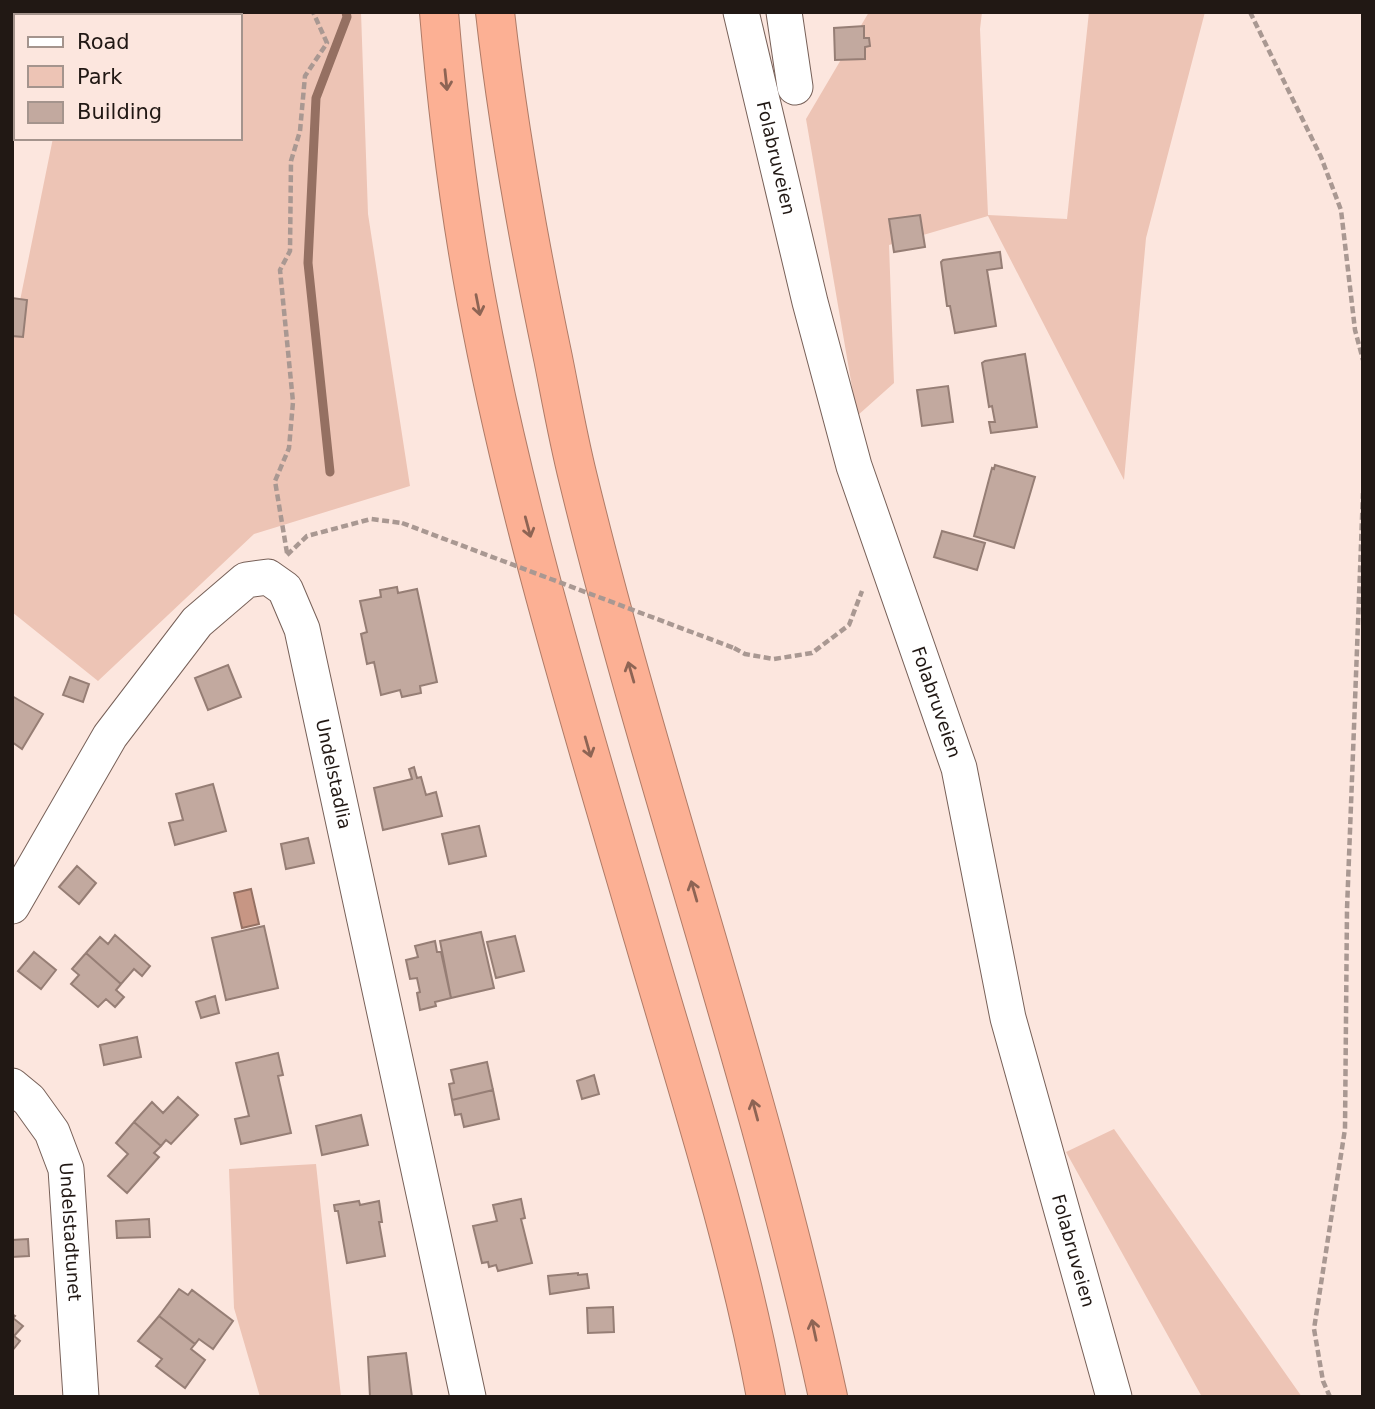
<svg xmlns="http://www.w3.org/2000/svg" width="1375" height="1409" font-family="'DejaVu Sans',sans-serif">
<style>
.green{fill:#edc4b5}
.water{fill:#c79684;stroke:#957062;stroke-width:2}
.lines{fill:none;stroke-linecap:round;stroke-linejoin:round}
.stream{stroke:#957062;stroke-width:9}
.building{fill:#c2a99f;stroke:#967e75;stroke-width:2}
.street-casing{stroke:#776058;stroke-width:37}
.highway-casing{stroke:#af7b67;stroke-width:40}
.path{stroke:#a99892;stroke-width:4.5;stroke-dasharray:7 3.5;stroke-linecap:butt}
.street{stroke:#fff;stroke-width:35}
.highway{stroke:#fcb094;stroke-width:38}
.path-bridge{stroke:#a99892;stroke-width:4.5;stroke-dasharray:7 3.5;stroke-linecap:butt}
.oneway{stroke:#8e6454}
.labels{text-anchor:middle;stroke-width:6;stroke-linejoin:round;paint-order:stroke}
.street-label{font-size:18px;fill:#211814;stroke:#fce6de}
</style>
<rect width="100%" height="100%" fill="#fce6de"/>
<path class="green" d="M12 12H361L368 214 410 486 254 534 98 681 12 612V340L53 138H240V16H16V86L12 82Z
M869 12H982L980 29 988 215 1067 219 1089 12H1205L1146 238 1124 480 988 216 889 245 894 383 857 416 806 119Z
M1114 1129 1302 1397H1202L1066 1152Z
M316 1164 341 1397H260L234 1308 229 1169Z"/>
<path class="water" d="M251 889 259 924 242 928 234 893Z"/>
<g class="lines">
<path class="stream" d="M330 472 308 263 316 98 347 17 346 12"/>
</g>
<path class="building" d="M864 26V38H869L870 46 865 47V59L835 60 834 28Z
M920 215 925 247 894 252 889 219Z
M1000 252 1002 268 987 270 996 326 955 333 950 306H947L941 262 943 260Z
M12 298 27 300 23 337 12 336Z
M1025 354 1037 427 991 433 989 422H995L992 406 989 407 982 363 985 361Z
M948 386 953 422 922 426 917 390Z
M995 465 1035 477 1014 548 974 536 992 468 994 469Z
M942 531 985 543 977 570 934 557Z
M397 587 398 593 417 589 437 682 420 686 421 693 402 697 400 690 381 695 374 662 367 664 361 634 367 632 360 601 381 597 380 590Z
M228 665 241 697 208 710 195 678Z
M70 677 89 684 83 702 63 695Z
M12 696 43 714 22 749 12 742Z
M414 767 417 778 421 777 426 795 436 792 442 816 383 830 374 788 412 779 409 769Z
M213 784 226 831 175 845 169 823 183 820 176 794Z
M479 826 486 856 449 864 442 834Z
M308 838 314 863 286 869 281 844Z
M77 866 96 883 79 904 59 887Z
M264 926 278 988 226 1000 212 938Z
M481 932 494 988 451 998 440 941Z
M115 935 150 966 142 976 134 969 121 984 86 953 100 937 108 944Z
M515 936 524 971 496 978 487 942Z
M435 941 437 952H441L451 998 435 1002 436 1006 420 1010 417 993 420 992 417 978 410 979 406 960 418 957 415 946Z
M34 952 56 970 41 989 18 971Z
M86 953 121 984 116 990 124 997 115 1007 106 999 98 1007 71 984 79 975 72 969Z
M215 996 219 1013 201 1018 196 1002Z
M137 1037 141 1057 104 1065 100 1045Z
M278 1053 283 1075 278 1076 291 1133 241 1144 235 1119 249 1116 236 1063Z
M487 1062 493 1090 452 1100 449 1084 454 1083 451 1070Z
M594 1075 599 1094 582 1099 577 1081Z
M493 1090 499 1119 464 1127 461 1114 455 1115 452 1100Z
M178 1097 198 1115 171 1144 166 1140 161 1146 134 1122 152 1102 163 1113Z
M361 1115 368 1145 322 1155 316 1126Z
M134 1122 161 1146 154 1153 159 1157 127 1193 108 1176 128 1154 116 1143Z
M521 1199 525 1218 521 1219 532 1263 498 1271 496 1265 489 1267 488 1262 482 1263 473 1226 497 1221 493 1205Z
M359 1201 360 1205 379 1201 382 1222H379L385 1256 347 1263 338 1211H335L334 1205Z
M149 1219 150 1237 117 1238 116 1221Z
M28 1239 29 1256 12 1257V1240Z
M578 1273V1275L587 1274 589 1288 550 1294 548 1276Z
M179 1289 188 1295 192 1290 233 1321 213 1349 199 1339 195 1344 159 1316Z
M613 1307 614 1332 588 1333 587 1308Z
M12 1314 15 1316 13 1318 23 1326 14 1336 20 1341 12 1351Z
M159 1316 195 1344 191 1349 205 1360 185 1388 156 1366 162 1359 138 1341Z
M406 1353 412 1397H370L368 1357Z"/>
<g class="lines">
<g class="street-casing">
<g id="street">
<path id="s1" d="M741 12 810 302 854 466 959 768 1008 1018 1114 1397"/>
<path d="M784 12 795 87"/>
<path id="s2" d="M12 906 110 736 197 622 246 580 268 577 285 589 302 629 468 1397"/>
<path id="s3" d="M12 1086 29 1100 52 1132 66 1169 81 1397"/>
</g>
</g>
<g class="highway-casing">
<path id="highway" d="M439 12C447 109 459 207 477 303 517 519 583 730 644 940 688 1091 737 1242 766 1397
M495 12C508 128 529 244 553 358 561 398 568 438 578 478 653 786 761 1086 828 1397"/>
</g>
<path class="path" d="M1250 12 1321 157 1341 210 1355 330 1363 360
M47 16 48 12
M12 120 16 114
M287 553 275 481 289 448 293 402 280 270 290 251 291 161 300 131 305 76 327 43 313 12
M287 555 307 536 371 519 402 523
M734 648 745 654 774 659 812 653 849 625 862 591
M1330 1397 1323 1381 1314 1329 1345 1129 1347 909 1363 493"/>
<use href="#street" class="street"/>
<use href="#highway" class="highway"/>
<path class="path-bridge" d="M402 523 734 648"/>
</g>
<defs><path id="oneway-shaft" d="M-6 0H5M1.5-3L5.5 0L1.5 3" fill="none" stroke-width="1.6" stroke-linecap="round" stroke-linejoin="round" transform="scale(1.75)"/></defs>
<g class="oneway">
<use href="#oneway-shaft" transform="translate(446 80) rotate(84)"/>
<use href="#oneway-shaft" transform="translate(478 305) rotate(79)"/>
<use href="#oneway-shaft" transform="translate(528 527) rotate(75)"/>
<use href="#oneway-shaft" transform="translate(631 672) rotate(-106)"/>
<use href="#oneway-shaft" transform="translate(588 747) rotate(74)"/>
<use href="#oneway-shaft" transform="translate(694 891) rotate(-106)"/>
<use href="#oneway-shaft" transform="translate(755 1110) rotate(-105)"/>
<use href="#oneway-shaft" transform="translate(814 1330) rotate(-102)"/>
</g>
<g class="labels">
<g class="street-label">
<text dy="6" stroke="none"><textPath href="#s1" startOffset="150">Folabruveien</textPath></text>
<text dy="6" stroke="none"><textPath href="#s1" startOffset="718">Folabruveien</textPath></text>
<text dy="6" stroke="none"><textPath href="#s2" startOffset="639">Undelstadlia</textPath></text>
<text dy="6" stroke="none"><textPath href="#s3" startOffset="164">Undelstadtunet</textPath></text>
<text dy="6" stroke="none"><textPath href="#s1" startOffset="1284">Folabruveien</textPath></text>
</g>
</g>
<rect width="1375" height="1409" fill="none" stroke="#211814" stroke-width="28"/>
<rect x="14" y="14" width="228" height="126" fill="#fce6de" stroke="#a4948d" stroke-width="2"/>
<rect x="28" y="37" width="35" height="10" fill="#ffffff" stroke="#a4948d" stroke-width="2"/>
<text x="77" y="49" font-size="21" fill="#211814">Road</text>
<rect x="28" y="66" width="35" height="21" fill="#edc4b5" stroke="#a4948d" stroke-width="2"/>
<text x="77" y="84" font-size="21" fill="#211814">Park</text>
<rect x="28" y="102" width="35" height="21" fill="#c2a99f" stroke="#a4948d" stroke-width="2"/>
<text x="77" y="119" font-size="21" fill="#211814">Building</text>
</svg>
